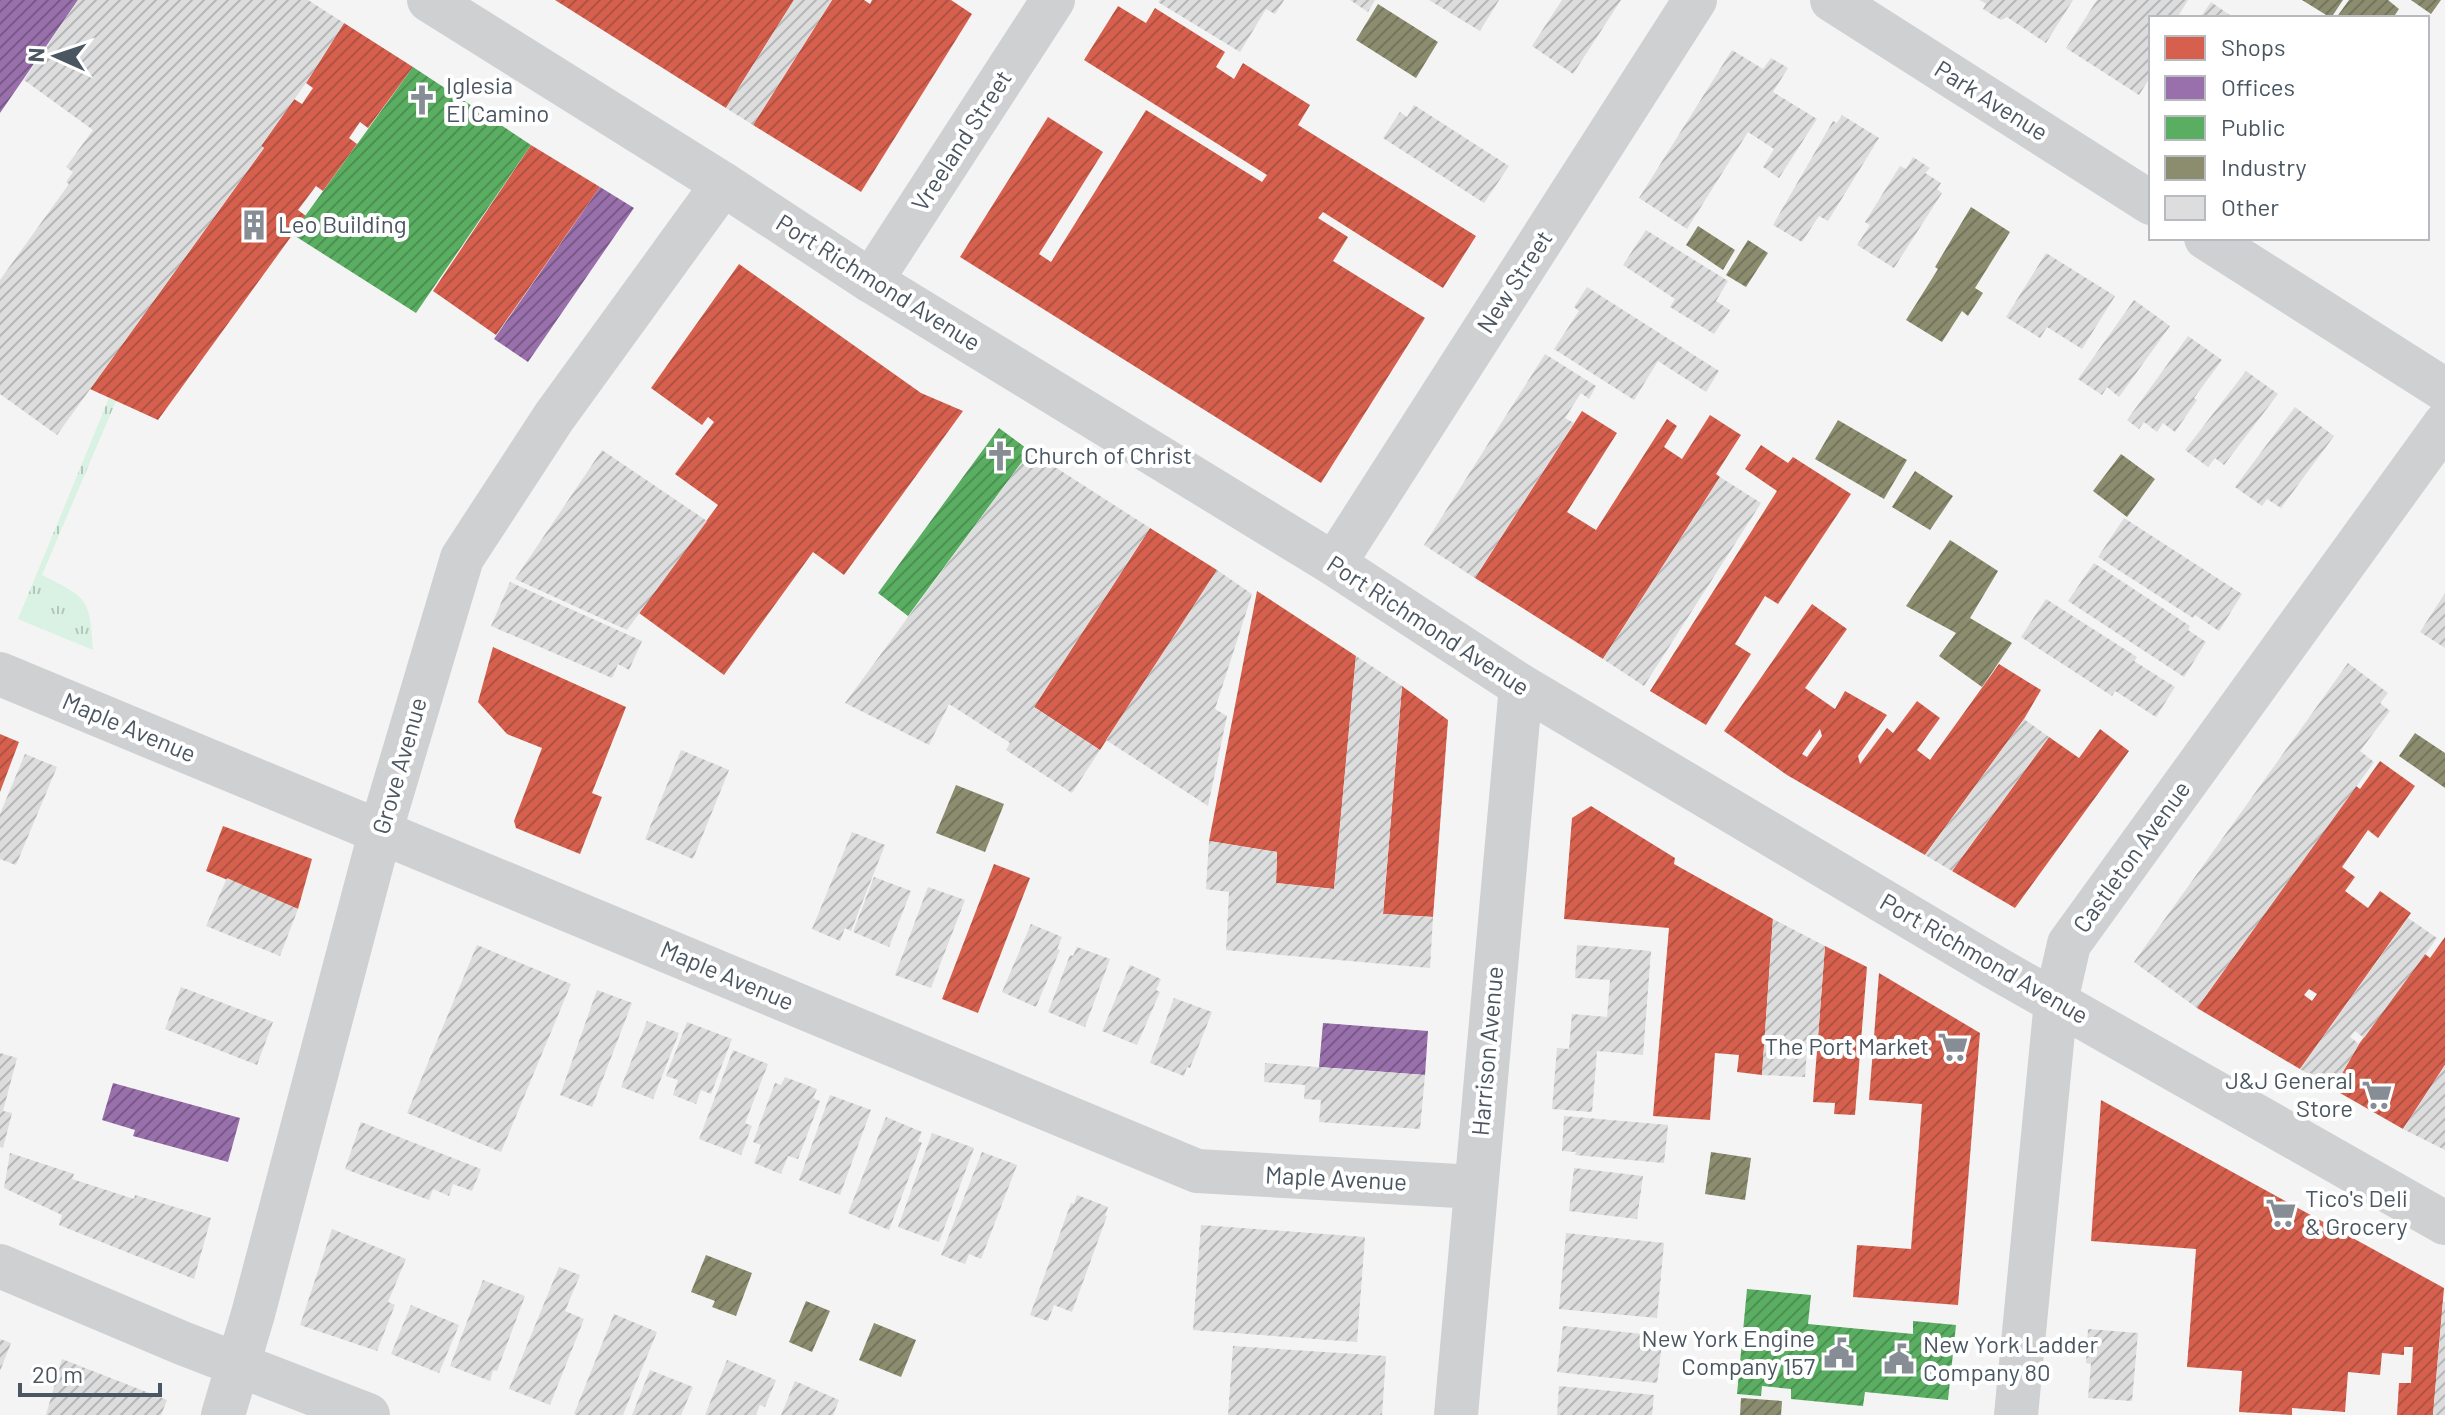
<svg xmlns="http://www.w3.org/2000/svg" width="2445" height="1415" font-family="Barlow,sans-serif">
<style>
.grass{fill:url(#grass-tufts)}
.shops{fill:url(#shops-hatch);fill-rule:evenodd}
.offices{fill:url(#offices-hatch)}
.public{fill:url(#public-hatch)}
.industry{fill:url(#industry-hatch)}
.building{fill:url(#building-hatch)}
.lines{fill:none;stroke-linecap:round;stroke-linejoin:round}
.minor{stroke:#ced0d2;stroke-width:44}
.tertiary{stroke:#ced0d2;stroke-width:44}
.labels{text-anchor:middle;stroke-width:8;stroke-linejoin:round;paint-order:stroke}
.poi-label{font-size:24px;fill:#4a5661;stroke:#fff;text-anchor:start}
.street-label{font-size:24px;fill:#4a5661;stroke:#fff}
</style>
<defs>
<pattern id="grass-tufts" width="24" height="20" patternUnits="userSpaceOnUse" patternTransform="scale(2)"><rect width="24" height="20" fill="#d9f2e3"/><path d="M3 7l-1-3M5 7V3M7 7l1-3M15 17l-1-3M17 17v-4M19 17l1-3" fill="none" stroke="#b2c7bb"/></pattern>
<pattern id="shops-hatch" width="6" height="6" patternUnits="userSpaceOnUse" patternTransform="scale(2)"><rect width="6" height="6" fill="#d6604d"/><path d="M-1 1l2-2M0 6l6-6M5 7l2-2" fill="none" stroke="#b05243"/></pattern>
<pattern id="offices-hatch" width="6" height="6" patternUnits="userSpaceOnUse" patternTransform="scale(2)"><rect width="6" height="6" fill="#9970ab"/><path d="M-1 1l2-2M0 6l6-6M5 7l2-2" fill="none" stroke="#785a88"/></pattern>
<pattern id="public-hatch" width="6" height="6" patternUnits="userSpaceOnUse" patternTransform="scale(2)"><rect width="6" height="6" fill="#5aae61"/><path d="M-1 1l2-2M0 6l6-6M5 7l2-2" fill="none" stroke="#4c9053"/></pattern>
<pattern id="industry-hatch" width="6" height="6" patternUnits="userSpaceOnUse" patternTransform="scale(2)"><rect width="6" height="6" fill="#8c8c6e"/><path d="M-1 1l2-2M0 6l6-6M5 7l2-2" fill="none" stroke="#74755e"/></pattern>
<pattern id="building-hatch" width="6" height="6" patternUnits="userSpaceOnUse" patternTransform="scale(2)"><rect width="6" height="6" fill="#ddddde"/><path d="M-1 1l2-2M0 6l6-6M5 7l2-2" fill="none" stroke="#b5b6b7"/></pattern>
</defs>
<rect width="100%" height="100%" fill="#f4f4f4"/>
<path class="grass" d="M109 398 116 401 42 575C87 598 90 597 93 650L18 619Z"/>
<path class="shops" d="M555 0H794L726 108Z
M832 0H864L870 4 872 0H951L972 14 861 192 753 125Z
M1118 6 1146 23 1155 8 1225 52 1216 67 1234 79 1243 63 1310 105 1298 125 1476 236 1443 288 1323 212 1318 218 1348 237 1333 261 1425 318 1321 483 960 257 1048 117 1103 152 1039 254 1051 262 1146 110 1262 182 1267 175 1084 60Z
M344 23 413 67 368 128 360 122 349 138 357 144 323 191 316 186 298 210 306 216 158 420 90 389 264 148 261 146 294 99 302 104 313 88 306 83Z
M531 145 600 187 496 335 433 291Z
M739 264 921 393 963 411 844 575 813 552 724 675 639 613 718 505 675 474 714 422 708 417 702 425 651 388Z
M1582 411 1617 433 1567 512 1596 530 1667 419 1677 426 1664 447 1682 459 1710 415 1741 435 1716 474 1720 477 1603 659 1475 578Z
M1761 445 1788 463 1793 457 1851 494 1778 604 1765 596 1735 644 1751 654 1706 725 1650 691 1777 491 1745 469Z
M1150 528 1217 570 1100 750 1034 707Z
M1257 591 1356 656 1334 889 1276 883 1277 852 1209 841Z
M1812 604 1847 629 1805 688 1835 709 1845 691 1887 715 1858 756 1860 764 1887 728 1893 733 1917 701 1940 718 1917 750 1930 760 1999 664 2041 690 2024 719 1925 855 1787 775 1724 731ZM1820 729 1822 736 1807 757 1802 754Z
M493 647 626 707 592 793 602 797 580 854 516 828 514 821 542 748 507 734 478 702Z
M1402 686 1448 720 1433 917 1383 914Z
M2100 729 2129 751 2015 908 1952 871 2049 737 2079 758Z
M0 734 19 742 0 792Z
M2380 761 2415 786 2378 838 2368 830 2342 867 2355 877 2345 891 2368 908 2380 891 2411 913 2300 1069 2197 1008 2356 786 2360 789ZM2309 989 2317 994 2312 1001 2304 995Z
M1591 806 1675 858 1674 864 1773 919 1762 1075 1737 1072 1739 1055 1715 1053 1710 1120 1653 1116 1669 928 1564 919 1572 818Z
M223 826 312 859 298 909 206 871Z
M994 864 1030 878 978 1013 942 999Z
M2445 937V1065L2403 1129 2333 1089 2359 1044 2425 954 2430 958Z
M1825 946 1867 967 1855 1115 1834 1114 1835 1103 1813 1102Z
M1879 973 1980 1033 1958 1305 1853 1297 1857 1245 1911 1249 1922 1104 1869 1100Z
M2101 1100 2444 1288 2433 1415H2397L2399 1383H2411L2413 1347H2404V1355L2382 1353 2380 1375 2348 1372 2345 1412 2292 1408V1415L2239 1412 2242 1371 2187 1367 2196 1249 2091 1241Z"/>
<path class="offices" d="M0 0H78L0 113Z
M600 187 634 208 528 362 494 339Z
M1323 1023 1428 1031 1425 1075 1319 1067Z
M113 1083 240 1118 228 1162 133 1136 135 1130 102 1120Z"/>
<path class="public" d="M413 67 531 145 416 313 292 234Z
M999 428 1030 451 908 616 878 593Z
M1747 1289 1811 1295 1808 1324 1913 1334V1321L1956 1325 1948 1400 1865 1392 1863 1406 1791 1399V1389L1762 1386 1761 1396 1737 1394Z"/>
<path class="industry" d="M2302 0H2343L2331 18Z
M2349 0H2388L2399 9 2393 18H2336Z
M2411 0H2441L2431 14Z
M1378 4 1438 42 1416 78 1356 40Z
M1971 207 2010 232 1975 288 1983 293 1968 316 1962 311 1942 342 1906 320 1938 269 1935 267Z
M1698 226 1735 250 1723 270 1686 245Z
M1748 240 1768 253 1746 287 1726 275Z
M1838 420 1907 460 1884 499 1815 459Z
M2121 454 2155 479 2127 517 2093 491Z
M1915 471 1953 496 1930 530 1892 507Z
M1950 540 1998 571 1970 618 2012 643 1982 687 1939 656 1956 633 1906 606Z
M2415 733 2445 753V788L2399 756Z
M956 785 1004 804 985 852 936 833Z
M1711 1152 1751 1158 1745 1200 1705 1194Z
M706 1255 752 1273 736 1316 712 1307 715 1301 691 1292Z
M806 1301 830 1311 812 1352 789 1342Z
M874 1323 916 1340 901 1377 859 1360Z
M1741 1398 1782 1401 1781 1415H1740Z"/>
<path class="building" d="M78 0H308L344 23 306 83 261 146 264 148 57 435 0 394V280L69 184 66 182 73 172 66 167 93 130 24 80Z
M794 0H832L753 125 726 108Z
M1160 0H1284L1275 14 1266 9 1240 52 1158 2Z
M1350 0H1375L1368 12Z
M1429 0H1499L1480 31Z
M1562 0H1621L1573 74 1532 46Z
M1980 0H2073L2046 43 2007 17 2001 20 1983 9 1986 4Z
M2097 0H2188L2177 18H2151V76L2139 95 2066 48Z
M2211 2 2234 18H2200Z
M1732 50 1763 69 1771 58 1788 68 1773 92 1817 119 1779 178 1763 167 1774 149 1748 132 1687 229 1639 198Z
M1414 105 1509 166 1484 203 1383 138 1400 112 1407 117Z
M1842 115 1879 138 1828 221 1819 216 1802 242 1773 225 1833 121 1837 123Z
M1913 157 1930 168 1925 173 1941 183 1937 189 1942 193 1894 268 1857 245 1870 225 1865 222 1900 166 1906 169Z
M1646 230 1728 281 1716 301 1730 310 1714 334 1670 307 1675 299 1623 265Z
M2046 253 2115 296 2082 349 2047 327 2040 338 2006 317Z
M1587 287 1719 371 1706 392 1658 361 1634 400 1554 349 1579 311 1574 307Z
M2134 300 2170 326 2119 397 2107 387 2102 395 2078 379Z
M2188 336 2222 360 2194 398 2197 400 2175 432 2163 423 2157 432 2144 422 2139 429 2127 420Z
M1545 354 1596 386 1589 399 1581 393 1565 418 1574 423 1475 578 1424 545Z
M2246 371 2278 394 2224 465 2215 458 2208 467 2185 450Z
M2295 407 2334 436 2281 508 2267 499 2262 506 2235 487Z
M602 450 707 521 627 630 515 579Z
M1030 451 1150 528 1034 707 1100 750 1072 793 1006 750 1010 743 949 704 929 745 845 703Z
M1720 477 1761 503 1644 686 1603 659Z
M2124 518 2242 594 2219 631 2195 615 2193 618 2098 557Z
M2094 563 2190 626 2188 630 2206 642 2184 677 2068 601Z
M1217 570 1252 594 1215 709 1227 716 1208 806 1106 740Z
M510 582 642 641 629 670 618 664 612 678 491 626Z
M2445 593V648L2420 632Z
M2046 599 2137 657 2134 661 2175 687 2156 717 2115 691 2112 696 2021 637Z
M1356 656 1402 686 1383 914 1433 917 1430 968 1226 950 1229 892 1206 889 1209 841 1277 852 1276 883 1334 889Z
M2348 663 2388 693 2380 703 2390 711 2360 751 2374 762 2197 1008 2134 962Z
M2024 719 2049 737 1952 871 1925 855Z
M681 750 729 770 693 859 645 839Z
M25 754 57 767 16 865 0 859V814Z
M852 832 885 845 851 931 845 928 840 941 812 929Z
M874 877 911 891 889 947 853 932Z
M227 878 298 909 280 956 206 926Z
M928 887 965 900 931 988 895 975Z
M2408 918 2437 938 2364 1038 2355 1031 2350 1037 2359 1044 2333 1089 2300 1069Z
M1773 919 1825 946 1817 1050H1807L1805 1077 1762 1075Z
M1031 924 1062 937 1057 949 1060 950 1036 1007 1002 992Z
M477 945 571 984 501 1152 407 1113Z
M1577 945 1651 951 1643 1055 1597 1051 1592 1112 1552 1109 1557 1048 1569 1049 1572 1014 1607 1017 1610 980 1575 978Z
M1077 947 1110 959 1085 1027 1048 1012 1070 955 1073 956Z
M1130 965 1161 979 1156 990 1160 992 1137 1045 1102 1031Z
M181 987 273 1022 257 1065 165 1029Z
M597 990 632 1003 592 1107 560 1095Z
M1174 998 1212 1012 1190 1068 1187 1067 1184 1076 1150 1063Z
M647 1021 679 1033 653 1099 621 1087Z
M687 1022 732 1039 711 1094 701 1090 696 1104 673 1095 678 1080 666 1076Z
M733 1050 768 1064 745 1123 752 1126 741 1155 699 1139Z
M0 1053 17 1058 3 1111 12 1113 3 1148 0 1147Z
M1265 1063 1425 1075 1420 1129 1319 1122 1321 1100 1304 1099 1305 1085 1264 1082Z
M2445 1065V1150L2403 1129Z
M785 1077 817 1089 813 1098 820 1101 798 1159 788 1156 781 1174 754 1163 761 1145 753 1142 775 1083 781 1085Z
M830 1095 871 1110 840 1195 799 1180Z
M1564 1116 1668 1125 1664 1163 1575 1155 1576 1152 1562 1151Z
M886 1117 922 1132 918 1141 922 1143 889 1230 848 1213Z
M361 1122 481 1169 472 1191 453 1184 449 1196 433 1189 429 1200 345 1169Z
M932 1133 974 1148 939 1242 898 1227Z
M982 1152 1017 1165 981 1259 969 1254 965 1264 941 1255Z
M10 1153 74 1174 72 1179 134 1199 135 1195 211 1218 194 1279 59 1225 62 1215 4 1188Z
M1574 1168 1643 1176 1637 1219 1569 1211Z
M1077 1195 1108 1207 1105 1216H1107L1072 1312 1054 1305 1048 1321 1030 1315 1071 1203 1074 1204Z
M1201 1225 1365 1237 1357 1342 1193 1330Z
M332 1229 406 1259 388 1302 395 1305 377 1351 300 1325Z
M1566 1233 1664 1243 1657 1318 1559 1309Z
M559 1267 580 1275 565 1311 584 1319 550 1405 509 1389Z
M483 1280 525 1296 497 1371 493 1370 490 1381 450 1366Z
M2443 1302H2445V1415H2433Z
M411 1305 459 1325 439 1373 391 1354Z
M614 1314 657 1332 623 1415H576L574 1414Z
M1563 1326 1663 1336 1657 1383 1557 1372Z
M2088 1329 2138 1333 2132 1401 2088 1398 2091 1364 2086 1363Z
M0 1339 11 1343 0 1371Z
M1233 1346 1386 1356 1382 1415H1228Z
M62 1359 167 1400 161 1415H46Z
M727 1360 776 1380 765 1407 760 1405 756 1415H705Z
M650 1370 693 1387 681 1415H632Z
M795 1381 839 1400 833 1415H781Z
M1559 1386 1654 1395 1652 1415H1557Z"/>
<g class="lines">
<path class="minor" d="M1832 0 2151 203
M2206 238 2445 390
M871 281 1053 0
M1334 564 1695 0
M0 674 1197 1171 1475 1187
M0 1266 182 1343 368 1415
M223 1415 253 1314 380 833 462 558 554 417 723 184
M1456 1415 1521 686
M2016 1415 2056 1001"/>
<path class="tertiary" d="M429 0 723 184 871 281 1334 564 1521 686 1994 967 2445 1223
M2056 1001 2069 944 2445 424"/>
</g>
<defs>
<g id="church-bare" transform="scale(2.4)"><path d="M-1.2-6h2.4v3.5h3.3v2.4h-3.3V6h-2.4V-.1h-3.3v-2.4h3.3Z" fill="#868d94" stroke="#fff" stroke-width="2.5" paint-order="stroke"/></g>
<g id="building-bare" transform="scale(2.4)"><path d="M-4-6H4V6H1V3H-1V6H-4ZM-2.5-4.3h1.7v1.8h-1.7ZM.8-4.3h1.7v1.8H.8ZM-2.5-1h1.7V.8h-1.7ZM.8-1h1.7V.8H.8Z" fill="#868d94" stroke="#fff" stroke-width="2.5" paint-order="stroke"/></g>
<g id="supermarket-bare" transform="scale(2.4)"><path d="M-6-5.5h2.5l.6 2H6L4.5 2H-2.5L-4.4-4H-6ZM-1.5 3.2a1.3 1.3 0 1 0 .1 0ZM3 3.2a1.3 1.3 0 1 0 .1 0Z" fill="#868d94" stroke="#fff" stroke-width="2.5" paint-order="stroke"/></g>
<g id="civic-bare" transform="scale(2.4)"><path d="M-.6-6.5H3V-4.5H.6V-3L4-1V1h2V6H-6V1h2V-1L-.6-3ZM-1.2 2.5V6h2.4V2.5Z" fill="#868d94" stroke="#fff" stroke-width="2.5" paint-order="stroke"/></g>
</defs>
<g fill-rule="evenodd">
<use href="#church-bare" x="422" y="100"/>
<use href="#building-bare" x="254" y="225"/>
<use href="#church-bare" x="1000" y="456"/>
<use href="#supermarket-bare" x="1953" y="1047"/>
<use href="#supermarket-bare" x="2377" y="1095"/>
<use href="#supermarket-bare" x="2281" y="1213"/>
<use href="#civic-bare" x="1839" y="1353"/>
<use href="#civic-bare" x="1899" y="1359"/>
</g>
<g class="labels">
<g class="poi-label">
<text x="446" y="94">Iglesia<tspan x="446" dy="28">El Camino</tspan></text>
<text x="278" y="233">Leo Building</text>
<text x="1024" y="464">Church of Christ</text>
<text x="1929" y="1055" text-anchor="end">The Port Market</text>
<text x="2353" y="1089" text-anchor="end">J&amp;J General<tspan x="2353" dy="28">Store</tspan></text>
<text x="2305" y="1207">Tico's Deli<tspan x="2305" dy="28">&amp; Grocery</tspan></text>
<text x="1815" y="1347" text-anchor="end">New York Engine<tspan x="1815" dy="28">Company 157</tspan></text>
<text x="1923" y="1353">New York Ladder<tspan x="1923" dy="28">Company 80</tspan></text>
</g>
<g class="street-label">
<text transform="translate(1991 101) rotate(32)" y="8">Park Avenue</text>
<text transform="translate(962 141) rotate(-57)" y="8">Vreeland Street</text>
<text transform="translate(1515 282) rotate(-57)" y="8">New Street</text>
<text transform="translate(878 283) rotate(32)" y="8">Port Richmond Avenue</text>
<text transform="translate(1428 626) rotate(33)" y="8">Port Richmond Avenue</text>
<text transform="translate(129 728) rotate(23)" y="8">Maple Avenue</text>
<text transform="translate(400 766) rotate(-74)" y="8">Grove Avenue</text>
<text transform="translate(2132 857) rotate(-54)" y="8">Castleton Avenue</text>
<text transform="translate(1984 959) rotate(30)" y="8">Port Richmond Avenue</text>
<text transform="translate(727 976) rotate(23)" y="8">Maple Avenue</text>
<text transform="translate(1488 1051) rotate(-85)" y="8">Harrison Avenue</text>
<text transform="translate(1336 1179) rotate(3)" y="8">Maple Avenue</text>
</g>
</g>
<rect x="2149" y="16" width="280" height="224" fill="#ffffff" stroke="#b7bbc0" stroke-width="2"/>
<rect x="2165" y="36" width="40" height="24" fill="#d6604d" stroke="#b7bbc0" stroke-width="2"/>
<text x="2221" y="56" font-size="24" fill="#4a5661">Shops</text>
<rect x="2165" y="76" width="40" height="24" fill="#9970ab" stroke="#b7bbc0" stroke-width="2"/>
<text x="2221" y="96" font-size="24" fill="#4a5661">Offices</text>
<rect x="2165" y="116" width="40" height="24" fill="#5aae61" stroke="#b7bbc0" stroke-width="2"/>
<text x="2221" y="136" font-size="24" fill="#4a5661">Public</text>
<rect x="2165" y="156" width="40" height="24" fill="#8c8c6e" stroke="#b7bbc0" stroke-width="2"/>
<text x="2221" y="176" font-size="24" fill="#4a5661">Industry</text>
<rect x="2165" y="196" width="40" height="24" fill="#ddddde" stroke="#b7bbc0" stroke-width="2"/>
<text x="2221" y="216" font-size="24" fill="#4a5661">Other</text>
<g transform="translate(56 56) rotate(273)" stroke="#ffffff" stroke-width="6" paint-order="stroke">
<path d="M0-6L14 30L0 20L-14 30Z" fill="#4a5661"/>
<text y="-12" font-size="22" font-weight="bold" text-anchor="middle" fill="#4a5661">N</text>
</g>
<path d="M20 1383v12h140v-12" fill="none" stroke="#4a5661" stroke-width="4"/>
<text x="32" y="1383" font-size="24" fill="#4a5661" stroke="#ffffff" stroke-width="6" paint-order="stroke">20 m</text>
</svg>
